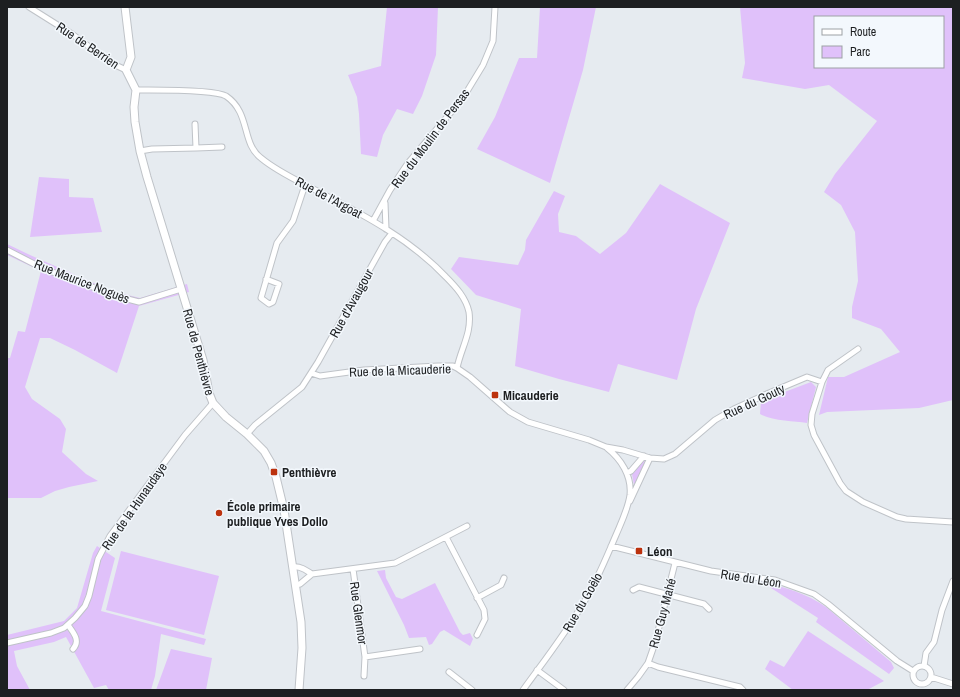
<svg xmlns="http://www.w3.org/2000/svg" width="960" height="697" font-family="'Archivo Narrow',sans-serif">
<style>
.green{fill:#e0c1fa;fill-rule:evenodd}
.lines{fill:none;stroke-linecap:round;stroke-linejoin:round}
.minor-casing{stroke:#bfc3c8;stroke-width:7}
.tertiary-casing{stroke:#bfc3c8;stroke-width:9}
.minor{stroke:#fff;stroke-width:5}
.tertiary{stroke:#fff;stroke-width:7}
.poi-dot{fill:#bc320e;stroke:#f3f8fd;stroke-width:1.5}
.labels{text-anchor:middle;stroke-width:3;stroke-linejoin:round;paint-order:stroke}
.street-label{font-size:13px;fill:#1d1f21;stroke:#f3f8fd}
.poi-label{font-size:13px;font-weight:bold;fill:#1d1f21;stroke:#f3f8fd;text-anchor:start}
</style>
<rect width="100%" height="100%" fill="#e6ebf0"/>
<path class="green" d="M387 7H438L436 55 422 96 413 114 397 109 383 135 377 157 361 154 359 114 357 97 348 75 381 66Z
M540 7H596L583 70 550 183 477 149 495 117 519 58H537Z
M740 7H953V400L919 408 827 412 819 415 828 377H844L900 352 881 329 852 318V307L858 281 855 232 841 205 824 192 835 174 877 121 829 85 805 89 742 78 745 63ZM815 17H943V67H815Z
M39 177 69 179V197L93 198 102 232 30 237Z
M660 184 730 223 696 309 677 380 618 364 609 392 559 379 515 366 521 309 476 295 451 269 459 257 518 265 525 250 526 240 554 191 565 196 558 214 559 232 576 236 600 254 626 233Z
M7 244 30 255 112 291 140 298 187 284 189 292 139 306 117 373 75 350 50 338H40L25 387 32 399 60 419 66 429 62 452 86 474 98 481 69 487 55 491 41 498H7V358H10L18 331 25 332 41 271 7 255Z
M811 382 816 387 807 423C794 421 772 421 760 414L761 401Z
M643 460 645 461 635 485H634L632 474 639 462Z
M97 546 115 558 101 611 206 639 204 645 161 634 155 676 151 690H109L106 685 94 688 66 637 54 642 14 651 17 666 30 690H7V635L64 621 77 608 93 553Z
M121 551 219 576 204 635 106 610Z
M385 570 386 578 396 597 402 599 435 583 460 632 463 635 470 633 473 639 470 646 444 630 440 632 432 644 429 645 426 637 409 638 404 625 377 571Z
M760 581C783 587 806 593 826 607L891 662 894 668 889 674 816 622 818 618Z
M808 631 884 681 867 690H793L765 669 770 660 784 667Z
M171 649 212 658 206 690H156Z"/>
<g class="lines">
<g class="minor-casing">
<path id="minor" d="M29 7 72 34 111 63 126 70
M136 90C153 90 214 89 226 96 251 113 241 143 261 158 279 173 301 182 321 193 366 216 411 240 446 277 456 287 466 298 469 312 472 333 461 348 457 368
M196 148 222 147
M140 151 152 149 196 148 195 124
M385 203 386 229
M373 221 390 190 408 163 463 98 483 65 493 41 495 7
M7 250 42 268 116 296 139 302 181 289
M266 279 279 284 273 302 269 304 261 298 277 243 293 221 305 185
M858 349 828 370 822 382 812 414 811 425 814 435 840 483 846 491 863 502 897 517 906 519 953 522
M311 373 320 376 364 370 438 366H453L457 368 470 377 510 412 528 422 589 440 606 447 623 450 650 458 664 459 675 454 715 420 734 409 769 393 807 377 822 382
M247 434 255 425 302 387 318 362 385 242 392 233
M627 473 631 471 644 456
M630 501 650 458
M446 537 484 610 485 619 477 635
M611 546 711 571 775 580 814 594 828 604 897 661 913 671
M293 567C300 566 306 570 312 574L300 584 296 585
M353 569 365 657 420 649
M312 574 395 563 467 526
M633 590 639 587 704 604 709 609
M477 598 501 585 504 578
M68 625C73 632 81 641 73 649
M7 643 51 633 64 628 75 618 85 606 89 596 98 559 110 536 185 435 213 403
M648 663 658 667 740 687 743 690
M913 675a9 9 0 1 1 18 0a9 9 0 1 1-18 0Z
M924 666 926 653 934 642 942 610 953 581
M537 670 564 690
M449 672 472 690
M364 676 365 657
M931 677 953 684
M523 690C544 661 566 633 584 602 597 581 606 558 616 535 621 523 628 509 630 495 632 476 621 459 607 448
M627 690 638 677 648 663 655 643 675 563"/>
</g>
<g class="tertiary-casing">
<path id="tertiary" d="M125 7 131 57 126 70 136 90 134 107 135 122 140 151 147 177 203 360 209 393 213 403 226 417 247 434 264 451 271 463 276 477 284 510 301 622 302 648 299 690"/>
</g>
<use href="#minor" class="minor"/>
<use href="#tertiary" class="tertiary"/>
</g>
<g class="poi-dot">
<rect x="491" y="391" width="8" height="8" rx="2"/>
<rect x="270" y="468" width="8" height="8" rx="2"/>
<circle cx="219" cy="513" r="4"/>
<rect x="635" y="547" width="8" height="8" rx="2"/>
</g>
<g class="labels">
<g class="street-label">
<text transform="translate(88 45) rotate(34)" y="5">Rue de Berrien</text>
<text transform="translate(430 138) rotate(-53)" y="5">Rue du Moulin de Persas</text>
<text transform="translate(329 197) rotate(28)" y="5">Rue de l'Argoat</text>
<text transform="translate(82 281) rotate(21)" y="5">Rue Maurice Noguès</text>
<text transform="translate(351 303) rotate(-61)" y="5">Rue d'Avaugour</text>
<text transform="translate(199 352) rotate(75)" y="5">Rue de Penthièvre</text>
<text transform="translate(400 370) rotate(-2)" y="5">Rue de la Micauderie</text>
<text transform="translate(754 401) rotate(-25)" y="5">Rue du Gouty</text>
<text transform="translate(134 506) rotate(-55)" y="5">Rue de la Hunaudaye</text>
<text transform="translate(751 578) rotate(9)" y="5">Rue du Léon</text>
<text transform="translate(582 602) rotate(-60)" y="5">Rue du Goëlo</text>
<text transform="translate(359 613) rotate(82)" y="5">Rue Glenmor</text>
<text transform="translate(662 613) rotate(-75)" y="5">Rue Guy Mahé</text>
</g>
<g class="poi-label">
<text x="503" y="400">Micauderie</text>
<text x="282" y="477">Penthièvre</text>
<text x="227" y="511">École primaire<tspan x="227" dy="15">publique Yves Dollo</tspan></text>
<text x="647" y="556">Léon</text>
</g>
</g>
<rect width="960" height="697" fill="none" stroke="#1d1f21" stroke-width="16"/>
<rect x="814" y="16" width="130" height="52" fill="#f3f8fd" stroke="#9da1a5"/>
<rect x="822" y="29" width="20" height="6" fill="#ffffff" stroke="#9da1a5"/>
<text x="850" y="36" font-size="12" fill="#1d1f21">Route</text>
<rect x="822" y="46" width="20" height="12" fill="#e0c1fa" stroke="#9da1a5"/>
<text x="850" y="56" font-size="12" fill="#1d1f21">Parc</text>
</svg>
